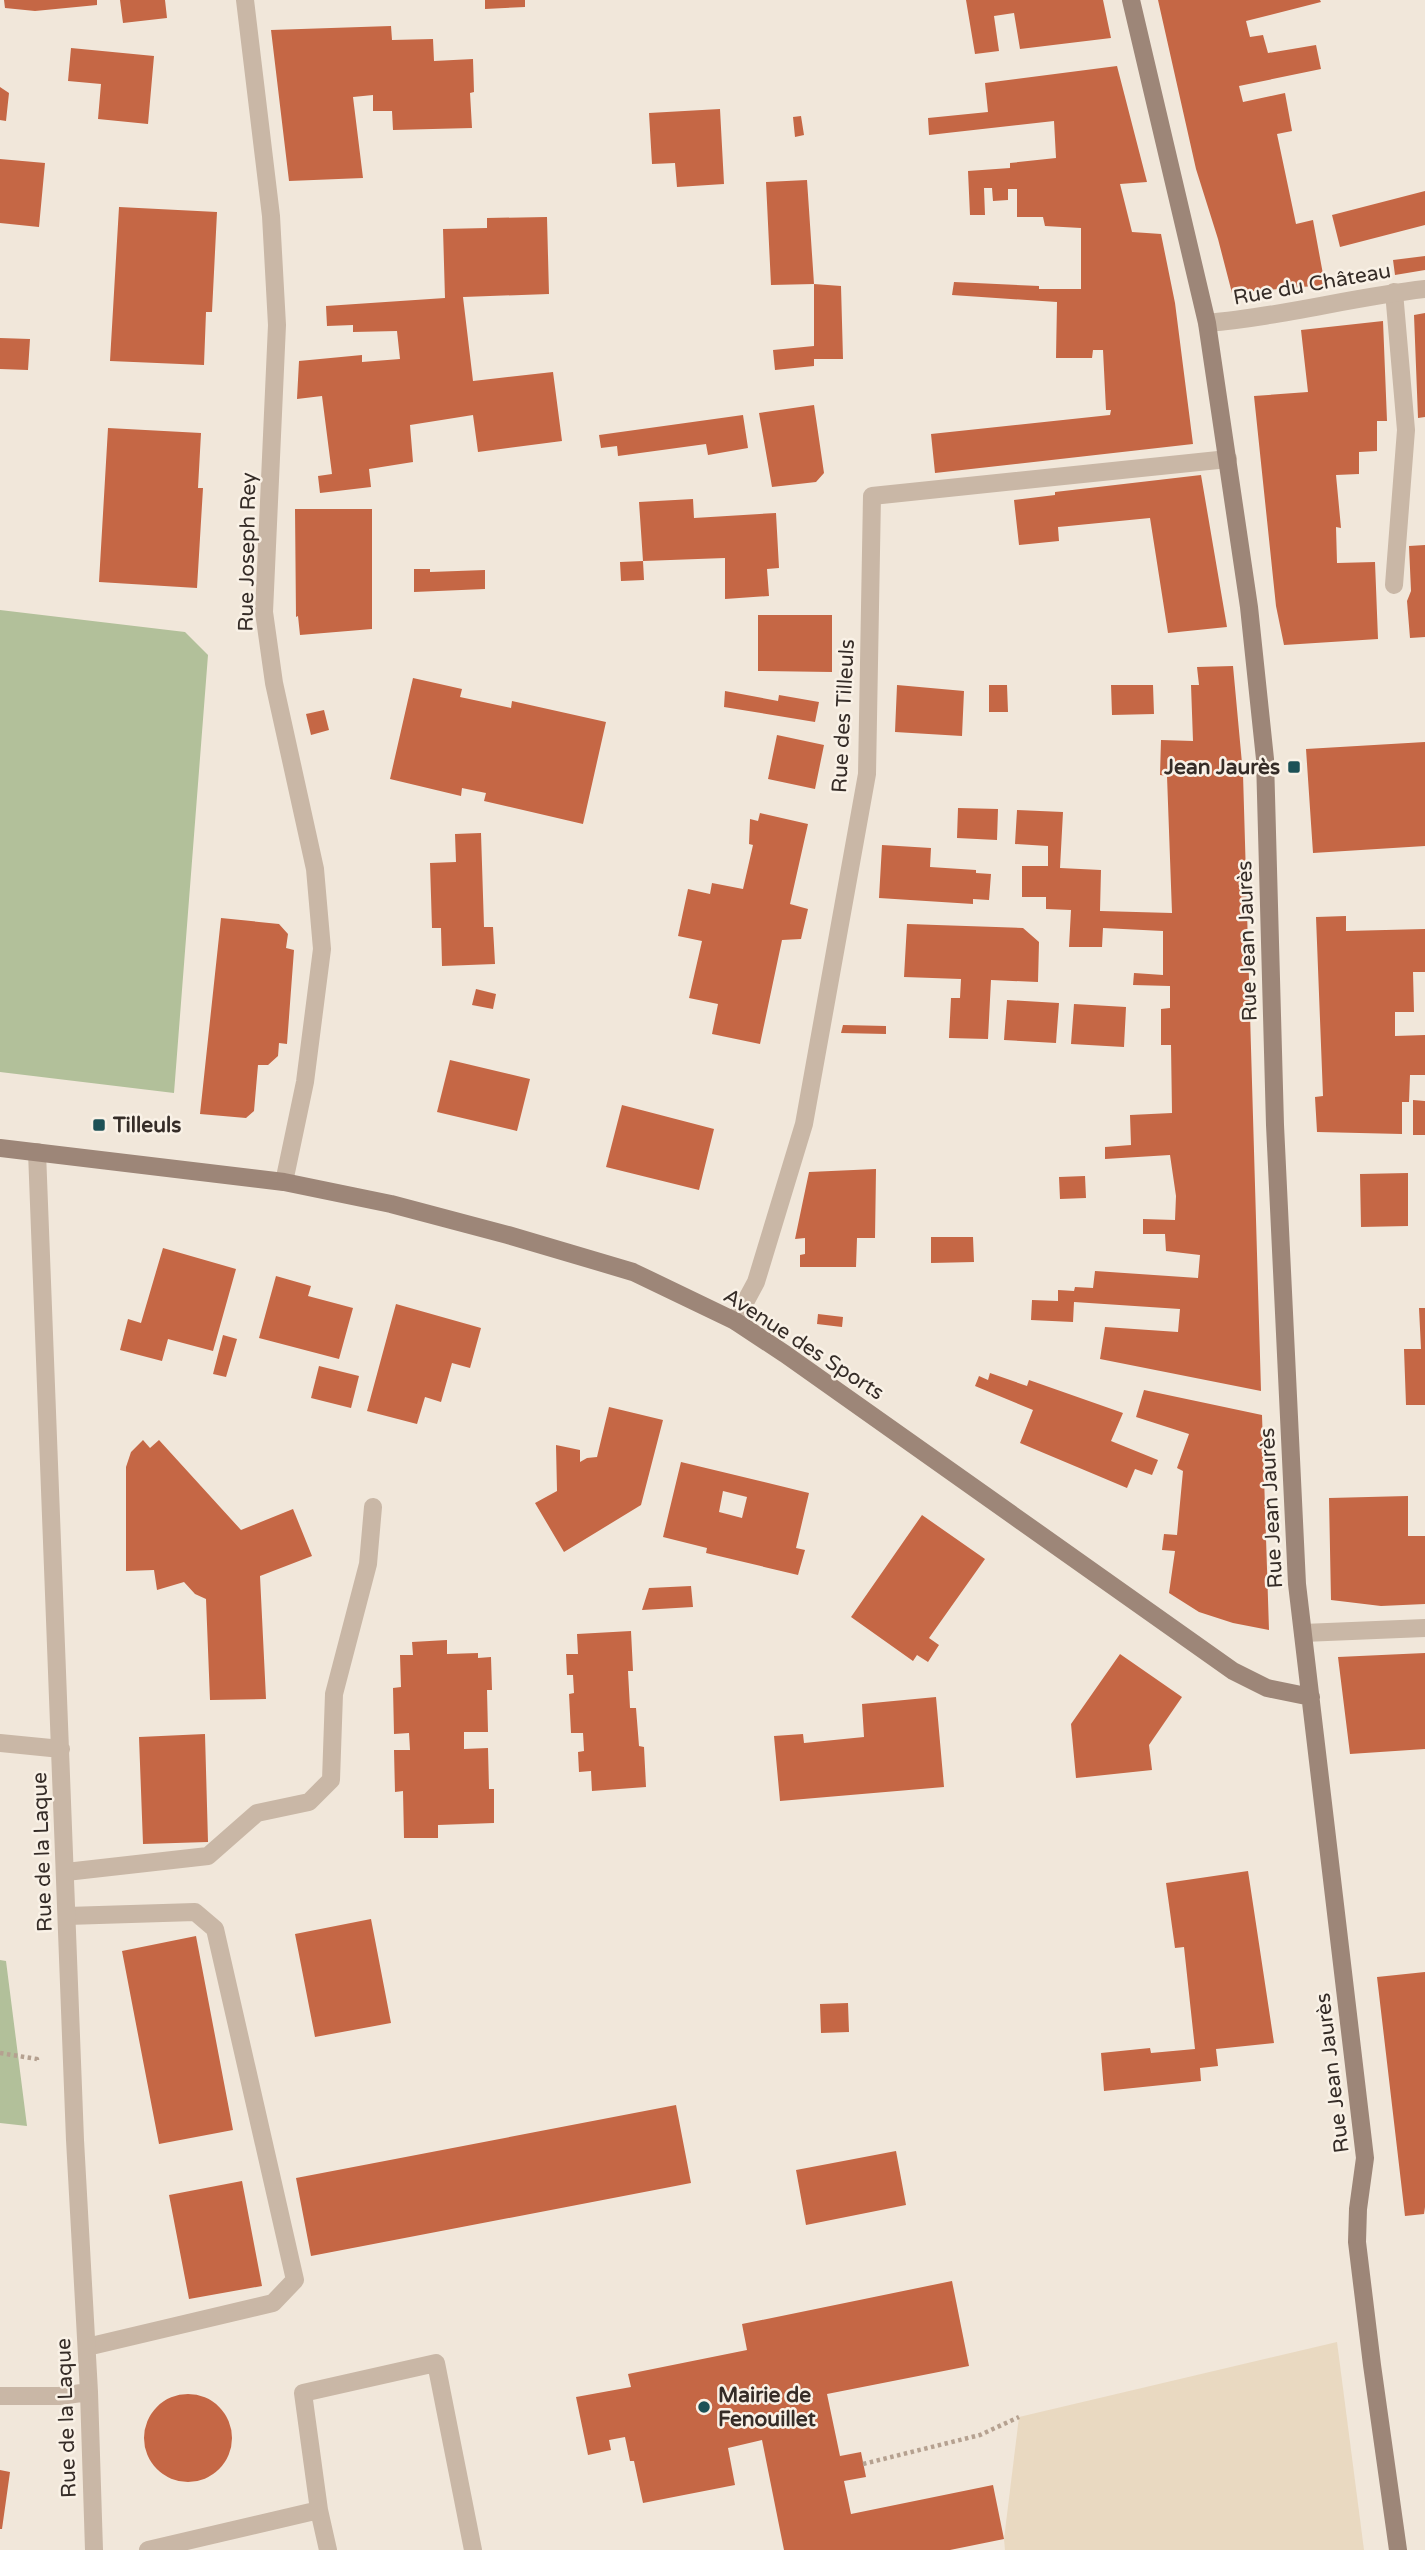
<svg xmlns="http://www.w3.org/2000/svg" width="1425" height="2550" font-family="'Varela Round',sans-serif">
<style>
.green{fill:#b2c09a}
.plaza{fill:#e9d9c1}
.building{fill:#c56745;fill-rule:evenodd}
.lines{fill:none;stroke-linecap:round;stroke-linejoin:round}
.path{stroke:#b5a190;stroke-width:4.5;stroke-dasharray:3.5 3.5;stroke-linecap:butt}
.service{stroke:#c9b7a6;stroke-width:18}
.minor{stroke:#c9b7a6;stroke-width:18}
.secondary{stroke:#9d8678;stroke-width:18}
.poi-dot{fill:#1d5156;stroke:#f9f1e6;stroke-width:2.5}
.labels{text-anchor:middle;stroke-width:5;stroke-linejoin:round;paint-order:stroke}
.street-label{font-size:21px;fill:#352c27;stroke:#f9f1e6}
.poi-label{font-size:21px;font-weight:bold;fill:#352c27;stroke:#f9f1e6;text-anchor:start}
</style>
<rect width="100%" height="100%" fill="#f1e7da"/>
<path class="green" d="M0 610 185 632 208 655 174 1093 0 1072Z
M0 1960 6 1961 27 2126 0 2123Z"/>
<path class="plaza" d="M1337 2342 1364 2550H1005L1004 2539 1019 2417Z"/>
<path class="building" d="M4 0H97V5L35 11 5 8Z
M120 0H165L167 18 123 23Z
M485 0H525V7L485 9Z
M966 0H1103L1111 38 1020 49 1014 13 994 16 999 51 975 54Z
M1158 0H1320L1321 2 1246 21 1250 37 1263 35 1268 53 1316 45 1321 69 1239 86 1243 102 1285 93 1292 131 1277 134 1296 224 1313 220 1325 285 1232 293 1218 239 1196 169Z
M391 26 392 40 433 39 434 61 473 59 474 92 470 93 472 128 393 130 392 111H373V95L353 97 363 178 289 181 271 30Z
M71 48 154 56 148 124 98 119 101 84 68 81Z
M1117 66 1147 182 1120 184 1132 232 1161 234 1175 303 1193 444 935 473 931 434 1110 415 1111 410H1106L1103 350H1093L1092 358H1056L1057 302 952 295 954 282 1039 286V289H1081V228L1045 226 1043 217H1017V189H1008V200L993 201 992 188H984L985 215H970L968 171 1010 168V163L1056 158 1054 121 929 135 928 118 988 112 985 83Z
M0 87 9 93 6 121 0 120Z
M720 109 724 184 677 187 675 163 652 164 649 113Z
M801 116 804 135 795 137 793 117Z
M0 159 45 163 39 227 0 223Z
M807 180 814 284 771 285 766 182Z
M1425 191V225L1340 247 1332 215Z
M119 207 217 212 212 312H206L204 365 110 361Z
M547 217 549 294 463 297 473 381 553 372 562 441 478 452 473 415 410 425 413 462 369 469 371 487 320 493 318 476 332 474 322 396 297 399 299 361 362 355V362L400 359 397 331 353 332V325L327 326 326 306 445 298 443 229 487 228V218Z
M1425 256V270L1395 275 1393 260Z
M814 284 841 286 843 359H814V366L775 370 773 350 814 346Z
M1425 313V417L1418 418 1414 315Z
M1383 321 1387 421H1377V451L1359 452V474L1336 475 1341 528 1336 527 1337 563 1375 562 1378 639 1284 645 1276 606 1254 396 1308 392 1301 330Z
M0 338 30 339 28 370 0 369Z
M814 405 824 473 816 482 772 487 759 413Z
M743 415 748 448 708 455 706 444 618 456 617 446 601 448 599 435Z
M108 428 201 433 198 488H203L197 588 99 582Z
M1201 475 1227 627 1168 633 1150 518 1058 527 1059 541 1019 545 1014 500 1055 495V492Z
M693 499 694 518 776 513 779 568 767 569 769 596 725 599V558L643 561 644 580 621 581 620 562 643 561 639 502Z
M295 509H372V629L300 635 298 616 296 617Z
M1425 545V637L1410 638 1407 601 1411 591 1409 546Z
M414 569H430V572L485 570V589L414 592Z
M758 615H832V672L758 671Z
M1233 666 1243 774 1261 1391 1100 1359 1105 1327 1178 1332 1180 1309 1074 1302 1073 1322 1031 1320 1032 1300 1058 1301V1290L1074 1291 1075 1287 1093 1288 1095 1271 1198 1278 1200 1255 1166 1251 1165 1234H1143V1219L1175 1220 1176 1196 1170 1155 1105 1159V1147L1131 1145 1130 1115 1172 1113 1171 1045H1161V1009L1170 1008V986L1133 985 1134 973 1163 975V931L1103 928 1102 947H1069L1071 910 1046 909V897H1022V866H1048V846L1015 844 1017 810 1063 812 1060 868 1101 870 1100 911 1172 913 1167 776 1160 775 1161 740 1193 741 1191 685H1199L1197 667Z
M413 678 462 689 460 697 511 708 512 701 606 722 583 824 484 801 486 793 462 788 461 796 390 779Z
M897 685 964 691 962 736 895 732Z
M989 685H1007L1008 712H989Z
M1111 685H1153L1154 714 1112 715Z
M725 691 778 701 779 695 819 702 815 722 724 707Z
M324 710 329 730 311 735 306 714Z
M777 735 824 745 815 789 768 779Z
M1425 742V846L1313 853 1306 749Z
M958 808 998 809 997 840 957 838Z
M760 813 808 824 790 904 808 909 801 939 782 940 760 1044 712 1034 718 1004 689 998 702 941 678 936 688 889 710 894 712 883 743 889 753 845 749 844 750 819 758 821Z
M481 833 484 927H493L495 964 442 966 441 928H432L430 863 456 862 455 834Z
M882 845 931 848 930 867 976 870V873L991 874 989 900 973 899V904L879 898Z
M1346 916V931L1425 929V972H1413L1414 1012H1395V1036L1425 1035V1075H1410L1409 1102H1402V1134L1317 1132 1315 1097 1323 1096 1316 917Z
M221 918 279 924 288 934 286 948 294 950 287 1044 279 1043 278 1056 268 1065H258L254 1111 246 1118 200 1114Z
M907 924 1023 928 1039 942 1038 982 991 980 988 1039 949 1038 951 998H960L961 979 904 977Z
M476 989 496 994 493 1009 472 1005Z
M1007 1000 1059 1003 1056 1043 1004 1040Z
M1074 1004 1126 1007 1124 1047 1071 1044Z
M843 1025 886 1026V1034L841 1033Z
M450 1060 530 1079 517 1131 437 1112Z
M1413 1100 1425 1101V1135H1413Z
M622 1105 714 1129 699 1190 606 1167Z
M876 1169 875 1238H857L856 1267H800V1255L805 1254V1238L795 1239 809 1172Z
M1408 1173V1226L1361 1227 1360 1174Z
M1085 1176 1086 1198 1060 1199 1059 1177Z
M931 1237H973L974 1262 931 1263Z
M163 1248 236 1269 213 1351 168 1339 162 1361 120 1350 128 1319 141 1323Z
M276 1276 311 1286 308 1296 353 1308 339 1359 259 1338Z
M396 1304 481 1328 470 1368 452 1363 441 1402 425 1397 417 1424 367 1411Z
M1419 1308H1425V1405H1406L1404 1349H1421Z
M818 1314 843 1317 842 1327 817 1324Z
M223 1335 237 1339 226 1377 213 1374Z
M319 1366 359 1376 351 1408 311 1398Z
M990 1373 1027 1386 1029 1380 1123 1413 1111 1441 1158 1460 1152 1475 1135 1469 1127 1488 1020 1443 1033 1410 975 1386 979 1376 988 1380Z
M1144 1390 1262 1415 1269 1630 1233 1623 1199 1612 1169 1593 1175 1551 1162 1550 1164 1534 1177 1535 1183 1471 1177 1468 1189 1434 1136 1417Z
M609 1407 663 1420 641 1505 564 1552 535 1503 557 1491 556 1445 580 1450V1462L587 1458 597 1457Z
M143 1440 150 1448 159 1440 241 1530 293 1509 312 1556 260 1576 266 1699 210 1700 206 1599 195 1594 184 1582 157 1590 154 1570 126 1571V1467L131 1452Z
M681 1462 809 1493 796 1548 805 1550 798 1575 706 1553 707 1548 663 1537ZM723 1491 747 1497 742 1518 719 1512Z
M1408 1496V1536H1425V1604L1381 1606 1331 1600 1329 1498Z
M922 1515 985 1559 929 1638 939 1645 928 1662 917 1655 913 1661 851 1617Z
M691 1586 693 1607 642 1610 649 1588Z
M631 1631 633 1671H628L630 1708H636L639 1746 644 1747 646 1787 592 1791 591 1771 579 1772 578 1752 584 1751 583 1733H571L569 1694 574 1693 573 1675H567L566 1654H578L577 1634Z
M447 1640V1654L478 1653V1658L491 1657 492 1690H487L488 1732H464V1749L488 1748 489 1789H494V1823L438 1825V1838H404L403 1791 395 1792 394 1750H410L409 1733 394 1734 393 1688 401 1687 400 1655H413L412 1642Z
M1425 1653V1749L1350 1754 1338 1657Z
M1120 1654 1182 1697 1149 1745 1152 1770 1076 1778 1071 1724Z
M936 1697 944 1787 780 1801 774 1736 803 1734 804 1743 864 1737 862 1704Z
M205 1734 208 1842 143 1844 139 1737Z
M1248 1871 1274 2043 1216 2049 1218 2066 1200 2068 1201 2081 1104 2091 1101 2053 1150 2048 1151 2053 1195 2049 1184 1947 1175 1948 1166 1883Z
M371 1919 391 2023 315 2037 295 1934Z
M196 1936 233 2130 159 2144 122 1951Z
M1425 1972V2207L1424 2214 1405 2216 1377 1977Z
M848 2003 849 2032 821 2033 820 2004Z
M676 2105 691 2183 311 2256 296 2178Z
M896 2151 906 2205 806 2225 796 2170Z
M242 2181 262 2286 189 2299 169 2195Z
M952 2281 969 2366 827 2394 840 2456 861 2452 866 2477 844 2481 851 2514 993 2485 1004 2539 950 2550H784L762 2440 728 2448 735 2485 643 2503 634 2461H630L625 2437 609 2440 611 2450 588 2455 576 2397 631 2387 628 2374 747 2350 742 2324Z
M144 2438a44 44 0 1 1 88 0a44 44 0 1 1-88 0Z
M0 2470 10 2472 2 2529H0Z"/>
<g class="lines">
<path class="path" d="M0 2053 37 2059V2063
M863 2464 980 2435 1019 2417"/>
<path class="service" d="M1394 585 1406 430 1394 292
M66 1872 208 1856 257 1813 309 1802 331 1780 334 1694 368 1564 373 1507
M67 1916 195 1912 215 1929 295 2280 273 2303 87 2347
M148 2550 319 2510
M328 2550 319 2510 303 2393 436 2363 473 2550"/>
<path class="minor" d="M245 0 271 216 277 325 264 612 274 683 315 869 322 949 305 1082 284 1182
M1207 323C1281 317 1352 297 1425 289
M37 1152 75 2140 89 2392 94 2550
M735 1321 756 1282 804 1124 867 774 872 496 1228 459
M1303 1633 1425 1628
M0 1743 61 1749
M0 2396H59L89 2392"/>
<path class="secondary" d="M1131 0 1207 323 1249 607 1265 759 1275 1125 1297 1584 1365 2158 1358 2209 1357 2242 1372 2365 1398 2550
M0 1148 284 1182 391 1204 508 1235 633 1272 735 1321 785 1354 1233 1671 1267 1688 1311 1697"/>
</g>
<g class="poi-dot">
<rect x="1287" y="760" width="14" height="14" rx="3.5"/>
<rect x="92" y="1118" width="14" height="14" rx="3.5"/>
<circle cx="704" cy="2407" r="7"/>
</g>
<g class="labels">
<g class="street-label">
<text transform="translate(1312 284) rotate(-10)" y="7">Rue du Château</text>
<text transform="translate(247 552) rotate(-89)" y="7">Rue Joseph Rey</text>
<text transform="translate(843 716) rotate(-87)" y="7">Rue des Tilleuls</text>
<text transform="translate(1247 941) rotate(-92)" y="7">Rue Jean Jaurès</text>
<text transform="translate(804 1344) rotate(33)" y="7">Avenue des Sports</text>
<text transform="translate(1271 1508) rotate(-93)" y="7">Rue Jean Jaurès</text>
<text transform="translate(42 1852) rotate(-92)" y="7">Rue de la Laque</text>
<text transform="translate(1332 2073) rotate(-97)" y="7">Rue Jean Jaurès</text>
<text transform="translate(66 2418) rotate(-92)" y="7">Rue de la Laque</text>
</g>
<g class="poi-label">
<text x="1280" y="774" text-anchor="end">Jean Jaurès</text>
<text x="113" y="1132">Tilleuls</text>
<text x="718" y="2402">Mairie de<tspan x="718" dy="24">Fenouillet</tspan></text>
</g>
</g>
</svg>
